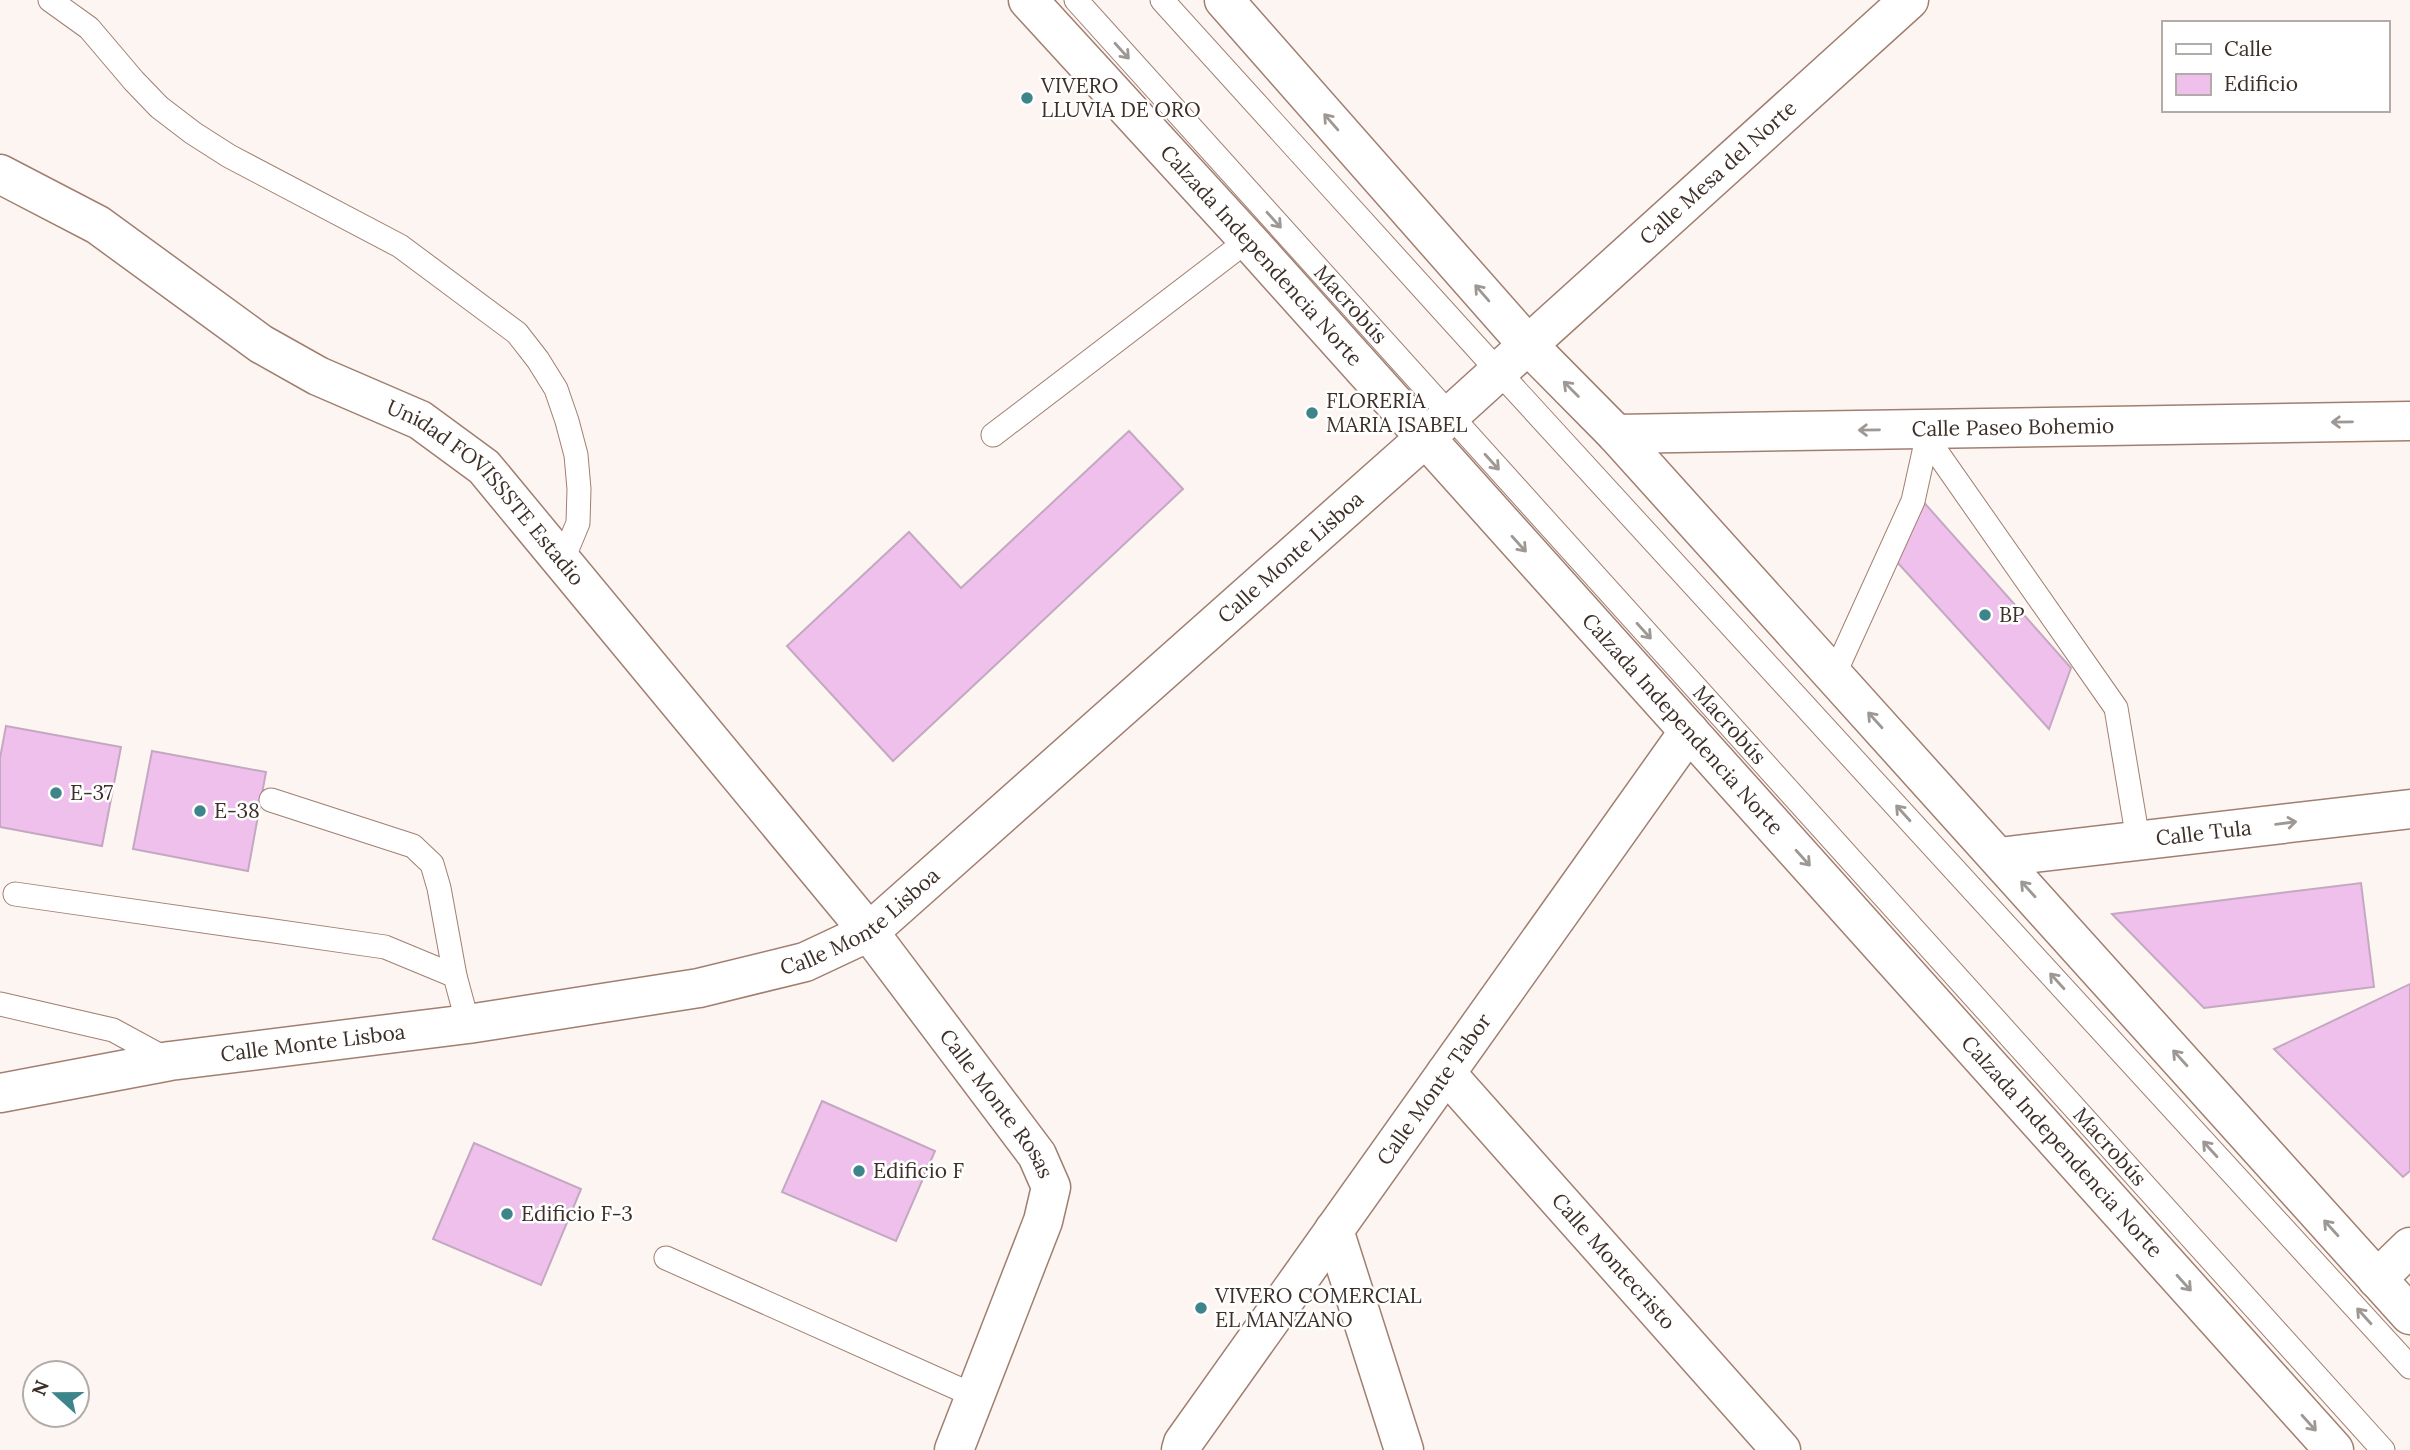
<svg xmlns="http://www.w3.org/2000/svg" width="2410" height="1450" font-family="Lora,serif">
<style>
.building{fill:#eec0eb;stroke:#c4a8c2;stroke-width:2}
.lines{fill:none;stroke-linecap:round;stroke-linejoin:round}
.service-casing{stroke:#a17f70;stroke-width:25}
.minor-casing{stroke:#a17f70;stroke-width:41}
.primary-casing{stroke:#a17f70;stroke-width:41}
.service{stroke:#fff;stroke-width:23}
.minor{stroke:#fff;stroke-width:38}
.primary{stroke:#fff;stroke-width:38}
.oneway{stroke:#9e9894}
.poi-dot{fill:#3d858b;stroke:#fff;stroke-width:2.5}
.labels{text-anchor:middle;stroke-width:5;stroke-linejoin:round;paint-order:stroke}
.poi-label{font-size:21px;fill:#3e3029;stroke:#fff;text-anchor:start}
.street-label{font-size:21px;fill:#3e3029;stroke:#fff}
</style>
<rect width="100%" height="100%" fill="#fdf5f1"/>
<path class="building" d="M1129 431 1183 489 893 761 787 646 909 532 961 588Z
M1920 498 2071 668 2049 729 1897 562Z
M6 726 121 747 102 846 0 827V758Z
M152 751 266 772 248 871 133 849Z
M2361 883 2374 987 2204 1008 2112 914Z
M2410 984V1171L2403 1177 2274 1049Z
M822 1101 935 1151 896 1241 782 1192Z
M474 1143 581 1189 541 1285 433 1239Z"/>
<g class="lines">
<g class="service-casing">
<g id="service">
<path d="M50 0 89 28 134 81 159 107 193 133 229 156 400 246 517 333 538 360 556 389 567 421 576 455 579 489 578 523 563 559"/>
<path id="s1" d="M1076 0 2383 1450"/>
<path d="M1162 0 1498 371 2410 1367"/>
<path d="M993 435 1248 240"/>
<path d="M1927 438 2116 708 2138 840"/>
<path d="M1834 675 1913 501 1927 438 1925 431"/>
<path d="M271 800 413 846 432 864 439 888 455 976"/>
<path d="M15 894 385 947 455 976 468 1024"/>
<path d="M0 1004 113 1030 170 1061"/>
<path d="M666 1258 975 1396"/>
</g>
</g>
<g class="minor-casing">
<g id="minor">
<path id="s2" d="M0 174 98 225 261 344 318 376 420 420 484 467 869 932 1037 1155 1051 1187 1043 1221 954 1450"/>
<path id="s3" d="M1616 434 2410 421"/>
<path id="s4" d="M1999 857 2410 809"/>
<path id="s5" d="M1446 1073 1781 1450"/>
<path id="s6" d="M0 1093 170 1061 468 1024 699 988 805 962 869 932 1424 439 1909 0"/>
<path d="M1334 1230 1404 1450"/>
<path d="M2377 1279 2410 1247"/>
<path id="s7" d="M1181 1450 1183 1443 1689 731"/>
</g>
</g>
<g class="primary-casing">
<g id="primary">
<path id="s8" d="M1028 0 1248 240 2334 1450"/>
<path d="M1224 0 1527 344 1616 434 2410 1315"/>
</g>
</g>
<use href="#service" class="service"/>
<use href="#minor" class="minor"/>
<use href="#primary" class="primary"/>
</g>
<defs><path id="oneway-shaft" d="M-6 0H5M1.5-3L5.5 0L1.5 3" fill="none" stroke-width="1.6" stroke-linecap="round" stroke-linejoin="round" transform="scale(1.75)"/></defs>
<g class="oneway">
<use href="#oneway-shaft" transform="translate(1122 51) rotate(48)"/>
<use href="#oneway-shaft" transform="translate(1331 122) rotate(-131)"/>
<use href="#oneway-shaft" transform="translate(1274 220) rotate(48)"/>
<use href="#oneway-shaft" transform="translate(1482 293) rotate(-131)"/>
<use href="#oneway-shaft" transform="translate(1571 389) rotate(-135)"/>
<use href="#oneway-shaft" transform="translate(2342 422) rotate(179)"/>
<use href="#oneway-shaft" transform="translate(1869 430) rotate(179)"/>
<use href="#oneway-shaft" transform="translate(1492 462) rotate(48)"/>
<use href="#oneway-shaft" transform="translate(1519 544) rotate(48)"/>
<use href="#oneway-shaft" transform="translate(1644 631) rotate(48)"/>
<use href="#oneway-shaft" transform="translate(1875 720) rotate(-132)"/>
<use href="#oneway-shaft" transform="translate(1903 813) rotate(-132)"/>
<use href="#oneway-shaft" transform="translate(2286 823) rotate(-7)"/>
<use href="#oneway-shaft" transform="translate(1803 858) rotate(48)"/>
<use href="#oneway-shaft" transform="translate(2028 889) rotate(-132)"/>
<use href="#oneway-shaft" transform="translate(2057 981) rotate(-132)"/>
<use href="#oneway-shaft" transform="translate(2180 1058) rotate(-132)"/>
<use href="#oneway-shaft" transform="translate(2210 1149) rotate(-132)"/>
<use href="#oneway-shaft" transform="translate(2331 1228) rotate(-132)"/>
<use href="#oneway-shaft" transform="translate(2184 1283) rotate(48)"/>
<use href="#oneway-shaft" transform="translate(2364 1316) rotate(-132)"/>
<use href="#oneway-shaft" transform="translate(2309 1423) rotate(48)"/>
</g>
<g class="poi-dot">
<circle cx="1027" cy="98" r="7"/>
<circle cx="1312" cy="413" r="7"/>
<circle cx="1985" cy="615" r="7"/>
<circle cx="56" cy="793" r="7"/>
<circle cx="200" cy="811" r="7"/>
<circle cx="859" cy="1171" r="7"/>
<circle cx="507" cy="1214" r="7"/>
<circle cx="1201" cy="1308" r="7"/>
</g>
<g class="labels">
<g class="poi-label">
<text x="1041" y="93">VIVERO<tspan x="1041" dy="24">LLUVIA DE ORO</tspan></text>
<text x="1326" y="408">FLORERIA<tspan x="1326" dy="24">MARIA ISABEL</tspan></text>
<text x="1999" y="622">BP</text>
<text x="70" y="800">E-37</text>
<text x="214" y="818">E-38</text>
<text x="873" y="1178">Edificio F</text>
<text x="521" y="1221">Edificio F-3</text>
<text x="1215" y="1303">VIVERO COMERCIAL<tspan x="1215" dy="24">EL MANZANO</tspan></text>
</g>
<g class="street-label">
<text dy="7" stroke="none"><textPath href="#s6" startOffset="2026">Calle Mesa del Norte</textPath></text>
<text dy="7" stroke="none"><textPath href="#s8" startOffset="346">Calzada Independencia Norte</textPath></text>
<text dy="7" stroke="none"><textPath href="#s1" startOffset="410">Macrobús</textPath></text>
<text dy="7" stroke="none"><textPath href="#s3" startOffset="397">Calle Paseo Bohemio</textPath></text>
<text dy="7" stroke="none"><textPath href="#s2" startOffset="586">Unidad FOVISSSTE Estadio</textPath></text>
<text dy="7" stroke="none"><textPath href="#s6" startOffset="1451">Calle Monte Lisboa</textPath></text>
<text dy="7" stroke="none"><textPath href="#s8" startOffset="976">Calzada Independencia Norte</textPath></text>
<text dy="7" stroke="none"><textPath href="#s1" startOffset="976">Macrobús</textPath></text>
<text dy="7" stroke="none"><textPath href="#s4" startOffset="206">Calle Tula</textPath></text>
<text dy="7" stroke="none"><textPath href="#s6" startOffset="884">Calle Monte Lisboa</textPath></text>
<text dy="7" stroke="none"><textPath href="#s6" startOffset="317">Calle Monte Lisboa</textPath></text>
<text dy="7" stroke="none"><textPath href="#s7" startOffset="441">Calle Monte Tabor</textPath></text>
<text dy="7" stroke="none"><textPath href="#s2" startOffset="1386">Calle Monte Rosas</textPath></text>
<text dy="7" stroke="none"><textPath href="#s8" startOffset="1544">Calzada Independencia Norte</textPath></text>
<text dy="7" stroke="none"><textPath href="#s1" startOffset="1544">Macrobús</textPath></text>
<text dy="7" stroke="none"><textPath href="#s5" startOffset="252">Calle Montecristo</textPath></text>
</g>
</g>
<rect x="2162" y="21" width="228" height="91" fill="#ffffff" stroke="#b2aca9" stroke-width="2"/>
<rect x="2176" y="44" width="35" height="10" fill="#ffffff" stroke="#b2aca9" stroke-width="2"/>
<text x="2224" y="56" font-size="21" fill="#3e3029">Calle</text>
<rect x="2176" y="74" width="35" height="21" fill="#eec0eb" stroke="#b2aca9" stroke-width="2"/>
<text x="2224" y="91" font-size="21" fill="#3e3029">Edificio</text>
<g transform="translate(56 1394) rotate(291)"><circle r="33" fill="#ffffff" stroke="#b2aca9" stroke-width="2"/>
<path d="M0-5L12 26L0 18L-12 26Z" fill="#3d858b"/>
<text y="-10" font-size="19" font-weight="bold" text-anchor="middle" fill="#3e3029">N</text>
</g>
</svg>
